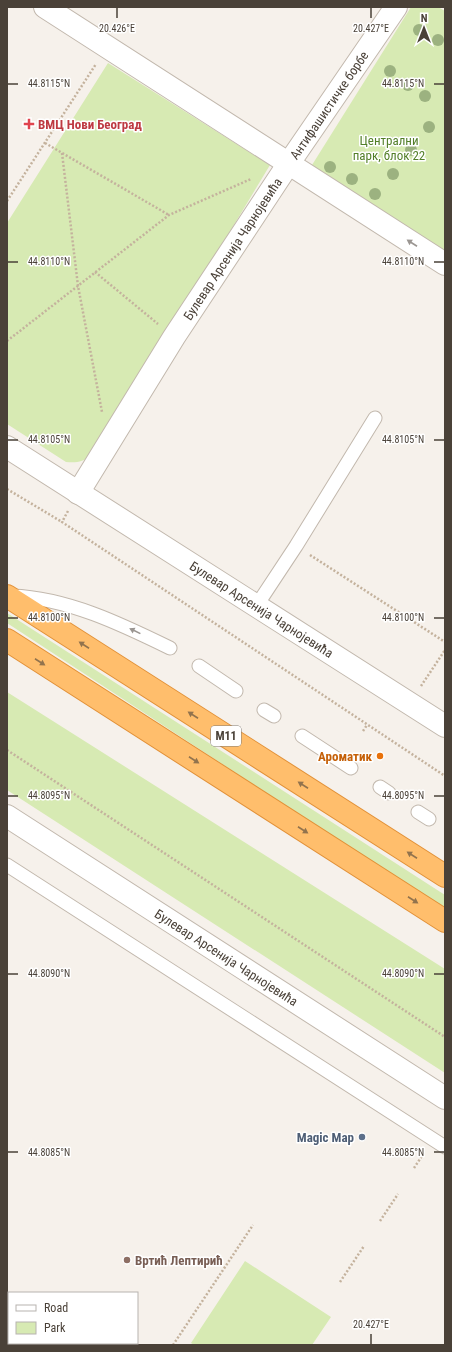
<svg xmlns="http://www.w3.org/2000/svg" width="452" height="1352" font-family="'Roboto Condensed',sans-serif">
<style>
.green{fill:#d7eab3}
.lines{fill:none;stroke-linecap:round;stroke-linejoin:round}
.lane-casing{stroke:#c2b8ad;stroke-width:15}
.street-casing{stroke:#c2b8ad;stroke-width:24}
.highway-casing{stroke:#e29138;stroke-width:24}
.path{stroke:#c4b29d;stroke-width:2.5;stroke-dasharray:2 2;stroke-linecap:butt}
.lane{stroke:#fff;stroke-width:13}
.street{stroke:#fff;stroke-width:22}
.highway{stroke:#ffbe6c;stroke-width:22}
.tree{fill:#9cb280}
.oneway{fill:#9b9692}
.oneway2{fill:#92734d}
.ticks{fill:none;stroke:#4a4138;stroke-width:1.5}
.health-dot{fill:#e0444e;stroke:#fff;stroke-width:1.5}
.food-dot{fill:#e8710a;stroke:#fff;stroke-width:1.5}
.service-dot{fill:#5c6f8a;stroke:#fff;stroke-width:1.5}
.education-dot{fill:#8d6e63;stroke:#fff;stroke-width:1.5}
.labels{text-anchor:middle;stroke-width:3;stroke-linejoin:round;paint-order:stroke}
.shield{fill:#fff;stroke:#807a74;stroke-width:1}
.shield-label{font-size:12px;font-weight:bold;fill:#4a4138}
.street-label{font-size:13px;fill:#4a4138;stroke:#fff}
.health-label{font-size:13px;font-weight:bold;fill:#be3a42;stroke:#fff;text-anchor:start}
.park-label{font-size:13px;fill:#527f28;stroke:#fff}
.food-label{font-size:13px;font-weight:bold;fill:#c56008;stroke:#fff;text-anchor:end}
.service-label{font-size:13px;font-weight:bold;fill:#4e5e75;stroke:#fff;text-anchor:end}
.education-label{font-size:13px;font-weight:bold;fill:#785e54;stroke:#fff;text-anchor:start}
.ticks-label{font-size:10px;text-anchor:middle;fill:#4a4138;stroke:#fff;stroke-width:3;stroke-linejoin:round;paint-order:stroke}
</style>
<rect width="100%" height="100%" fill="#f6f1eb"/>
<path class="green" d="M411 7H438L445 11V252L312 165Z
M108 63 270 165 104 441C91 456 87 464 66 462L7 424V223Z
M7 613 445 895V910L7 623Z
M7 692 445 969V1073L7 790Z
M245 1261 331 1317 312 1345H194L191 1343Z"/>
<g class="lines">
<g class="lane-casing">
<path id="lane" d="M12 596C67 598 121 624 170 648
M257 605 296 546 375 418
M199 666 236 691
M264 710 274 716
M302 736 351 768
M380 787 389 793
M418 812 429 819
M7 865 445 1147"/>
</g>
<g class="street-casing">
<g id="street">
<path d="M45 7 445 264"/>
<path id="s1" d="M7 447 445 726"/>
<path id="s2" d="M78 493 174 337 289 163 396 7"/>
<path id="s3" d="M7 816 445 1098"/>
</g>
</g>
<g class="highway-casing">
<path id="highway" d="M7 596 445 876
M7 640 445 921"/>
</g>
<path class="path" d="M45 143 169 215
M62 153 78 286 102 412
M7 201 96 64
M95 272 158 324
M7 341 169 215 251 179
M7 489 62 522
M68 511 62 522 445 776
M310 555 445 642
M421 686 445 650
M363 731 367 725
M7 750 445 1037
M414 1168 424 1153
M380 1221 398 1194
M340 1282 364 1246
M173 1345 253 1225"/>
<use href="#lane" class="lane"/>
<use href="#street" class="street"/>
<use href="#highway" class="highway"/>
</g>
<g class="tree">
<circle cx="419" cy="30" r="6"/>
<circle cx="438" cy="40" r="6"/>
<circle cx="390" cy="71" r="6"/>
<circle cx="408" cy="85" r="6"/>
<circle cx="425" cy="96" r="6"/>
<circle cx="429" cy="127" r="6"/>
<circle cx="411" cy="150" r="6"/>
<circle cx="330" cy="167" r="6"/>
<circle cx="393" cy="174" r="6"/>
<circle cx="352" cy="179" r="6"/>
<circle cx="375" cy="194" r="6"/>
</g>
<defs><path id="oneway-solid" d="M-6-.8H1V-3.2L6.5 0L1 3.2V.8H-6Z"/></defs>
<g class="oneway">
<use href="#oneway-solid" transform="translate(412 243) rotate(-147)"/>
<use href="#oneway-solid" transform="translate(135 631) rotate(-154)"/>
</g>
<g class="oneway2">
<use href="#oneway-solid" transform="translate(84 645) rotate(-147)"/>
<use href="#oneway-solid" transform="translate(40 662) rotate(33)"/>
<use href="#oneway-solid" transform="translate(193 715) rotate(-147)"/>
<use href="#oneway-solid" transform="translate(194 760) rotate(33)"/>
<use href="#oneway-solid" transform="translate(303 785) rotate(-147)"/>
<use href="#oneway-solid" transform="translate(303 830) rotate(33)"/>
<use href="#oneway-solid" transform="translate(412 855) rotate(-147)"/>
<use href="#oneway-solid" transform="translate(413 900) rotate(33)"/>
</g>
<path class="ticks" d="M117 8V18M371 8V18M8 84H18M434 84H444M8 262H18M434 262H444M8 440H18M434 440H444M8 618H18M434 618H444M8 796H18M434 796H444M8 974H18M434 974H444M8 1152H18M434 1152H444M371 1334V1344"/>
<path class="health-dot" d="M27 118h4v4h4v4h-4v4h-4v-4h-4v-4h4z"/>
<circle class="food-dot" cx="380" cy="756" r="4"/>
<circle class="service-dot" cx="362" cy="1137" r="4"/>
<circle class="education-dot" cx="127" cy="1260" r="4"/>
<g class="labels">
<rect class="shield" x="211" y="726" width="30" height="20" rx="3"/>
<g class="shield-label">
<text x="226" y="740">M11</text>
</g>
<g class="street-label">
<text dy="5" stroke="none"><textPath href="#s2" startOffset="462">Антифашистичке борбе</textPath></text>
<text dy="5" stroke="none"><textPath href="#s2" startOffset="289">Булевар Арсенија Чарнојевића</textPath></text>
<text dy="5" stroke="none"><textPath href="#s1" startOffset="302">Булевар Арсенија Чарнојевића</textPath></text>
<text dy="5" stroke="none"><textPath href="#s3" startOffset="261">Булевар Арсенија Чарнојевића</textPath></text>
</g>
<g class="health-label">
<text x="38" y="129">ВМЦ Нови Београд</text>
</g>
<g class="park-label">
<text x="389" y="145">Централни<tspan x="389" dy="15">парк, блок 22</tspan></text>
</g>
<g class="food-label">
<text x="372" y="761">Ароматик</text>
</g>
<g class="service-label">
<text x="354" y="1142">Magic Map</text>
</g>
<g class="education-label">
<text x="135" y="1265">Вртић Лептирић</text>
</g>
</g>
<g class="ticks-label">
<text x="117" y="32">20.426°E</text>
<text x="371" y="32">20.427°E</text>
<text x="49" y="87">44.8115°N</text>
<text x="403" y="87">44.8115°N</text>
<text x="49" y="265">44.8110°N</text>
<text x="403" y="265">44.8110°N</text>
<text x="49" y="443">44.8105°N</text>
<text x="403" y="443">44.8105°N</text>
<text x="49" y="621">44.8100°N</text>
<text x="403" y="621">44.8100°N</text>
<text x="49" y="799">44.8095°N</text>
<text x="403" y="799">44.8095°N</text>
<text x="49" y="977">44.8090°N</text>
<text x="403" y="977">44.8090°N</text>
<text x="49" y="1156">44.8085°N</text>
<text x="403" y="1156">44.8085°N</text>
<text x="371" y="1328">20.427°E</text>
</g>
<rect width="452" height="1352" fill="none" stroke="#4a4138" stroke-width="16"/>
<rect x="8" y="1292" width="130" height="52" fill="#ffffff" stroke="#b7b3af"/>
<rect x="16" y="1305" width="20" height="6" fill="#ffffff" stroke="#b7b3af"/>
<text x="44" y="1312" font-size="12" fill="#4a4138">Road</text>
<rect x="16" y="1322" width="20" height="12" fill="#d7eab3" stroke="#b7b3af"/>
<text x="44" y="1332" font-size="12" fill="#4a4138">Park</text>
<g transform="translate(424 28)" stroke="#ffffff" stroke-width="3" paint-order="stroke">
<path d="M0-3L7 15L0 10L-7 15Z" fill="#4a4138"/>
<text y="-6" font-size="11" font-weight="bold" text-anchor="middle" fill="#4a4138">N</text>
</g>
</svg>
